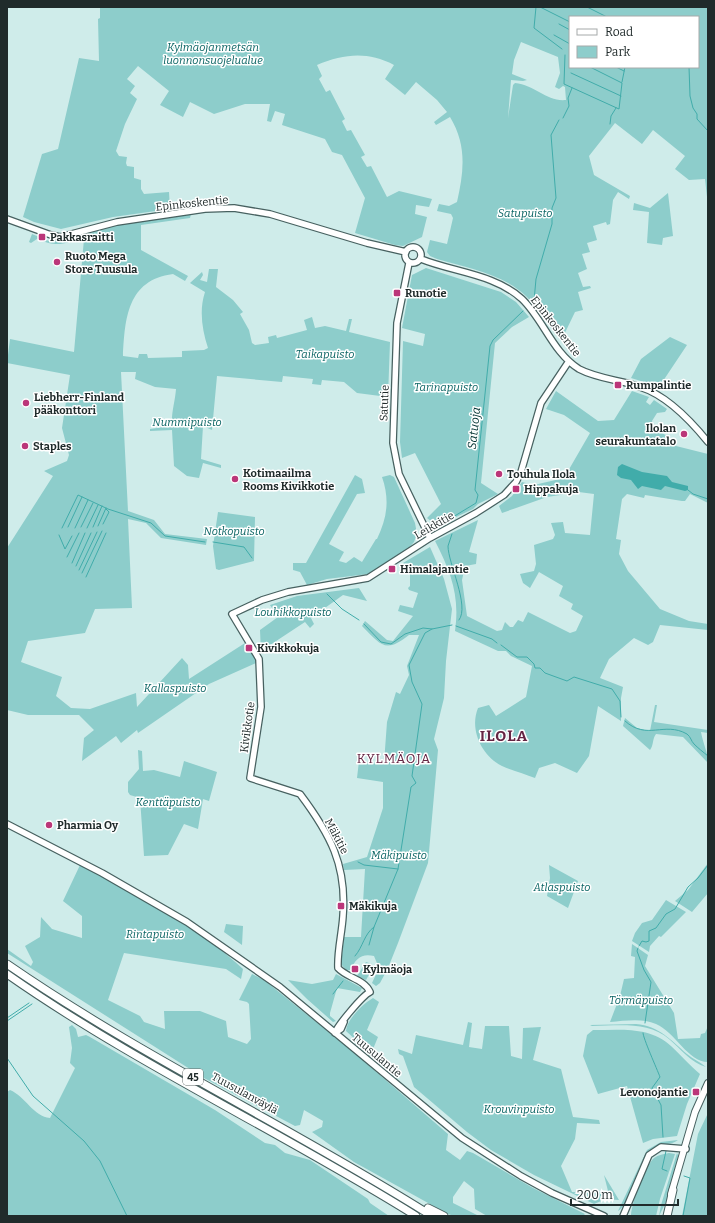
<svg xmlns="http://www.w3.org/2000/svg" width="715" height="1223" font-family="Bitter,serif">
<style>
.green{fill:#8dcdcb;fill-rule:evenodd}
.water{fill:#41acaa}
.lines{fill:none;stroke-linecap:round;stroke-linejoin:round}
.stream{stroke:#41acaa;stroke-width:1}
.secondary-casing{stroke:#476160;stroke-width:8}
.primary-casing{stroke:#476160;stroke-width:8}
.highway-casing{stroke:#476160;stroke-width:9}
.secondary{stroke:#fff;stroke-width:5.5}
.primary{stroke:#fff;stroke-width:6}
.highway{stroke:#fff;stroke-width:7}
.poi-dot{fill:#bb3679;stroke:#fff;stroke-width:1.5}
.labels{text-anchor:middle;stroke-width:3;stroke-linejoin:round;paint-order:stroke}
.shield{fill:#fff;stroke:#636b6b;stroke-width:1}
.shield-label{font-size:10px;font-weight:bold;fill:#202b2b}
.park-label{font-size:11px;font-style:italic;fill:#096463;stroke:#fff}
.street-label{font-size:11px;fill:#202b2b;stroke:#fff}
.poi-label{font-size:11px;font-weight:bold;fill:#202b2b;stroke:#fff;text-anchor:start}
.water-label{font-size:12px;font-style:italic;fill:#003231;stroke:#fff}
.quarter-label{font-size:13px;letter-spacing:1px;fill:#652543;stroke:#fff}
.district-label{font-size:15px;font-weight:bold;letter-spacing:1px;fill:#652543;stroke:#fff}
</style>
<rect width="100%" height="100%" fill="#cfecea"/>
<path class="green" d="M100 7H708V206L705 179 689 180 675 169 685 156 653 130 642 144 615 123 589 156 594 175 630 196 629 199 618 192 613 200 610 224 607 225 606 222 593 226 597 240 587 243 590 252 582 254 587 269 578 273 583 287 590 286 591 288 578 292 583 310 575 312 561 341C549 327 540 310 527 297 504 274 467 268 437 259L430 256 427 252 430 240 447 244 453 218 451 214 437 211 439 204 449 206 457 202C464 171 467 145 450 117L436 125 434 122 447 112 437 100 416 82 405 95 385 79 394 65C367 51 344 54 317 65L322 76 319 79 326 92 330 90 345 119 342 121 347 131 351 130 365 155 361 157 367 167 371 166 387 197 399 191 432 199 429 207 416 205 415 214 427 217 422 237 403 246 395 245 355 233 365 198 342 155 332 152 325 139 282 125 285 114 275 111 271 122 267 121 270 104H245L214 114 190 102 183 117 160 105 169 91 138 66 127 79 135 86 130 93 137 99 125 124 116 151 119 156 127 157 126 163 127 166 134 167V178L141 180V189L144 194 169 192 170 209 113 217 61 229 34 222 23 217 42 154 58 149 79 58 99 61 98 19 100 18ZM570 17H698V67H570ZM521 42 558 57 560 73 555 87 559 89 563 86 565 87 566 100C547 102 535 85 515 83L513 85 508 118 511 80 523 81 527 80 512 74 514 60Z
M668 193 673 236 663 238 662 245 647 243 649 212 633 210 634 203 650 208Z
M191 214 190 218 141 225V250L188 276 185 281 173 274C127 280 125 319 123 356L138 358 139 354H147L148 358 182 357V351L204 350 208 348C202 330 199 310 205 292L190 283 202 272 203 275 200 280 207 282 209 269H218L216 287 233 300 243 312 240 314 249 330 252 343 255 345 269 343 268 337 276 335 277 338 307 330 304 320 312 317 315 328 325 326 346 331 349 319H352L349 332 390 342 388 397 357 393 344 382 322 380 321 385 312 384 313 379 283 376 282 382 217 376 212 430 203 426 201 459 221 465V468L203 463 199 478 187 476 174 466 172 430 150 431V429L172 426C171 413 175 402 176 389L155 387 135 379 136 372H121L128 511 154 520 165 534 207 539 206 545 161 538 146 523 128 519 132 608 95 609 85 633 28 641 21 662 62 677 56 696 71 708 90 709 136 693 137 707 182 658 188 665 189 679 245 643 255 654 256 663 209 684 138 733 137 730 121 743 116 736 82 761 84 738 94 730 79 715H28L7 710V548L53 476 44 471 67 461 69 455 62 428 70 375 7 363 10 339 74 352 84 239C63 243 59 248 37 239L31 243 29 242 32 234 49 241 50 239H60L117 224Z
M426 268 501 292 516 302 529 317 512 327 495 343 481 483 498 494 478 504 473 509 437 526 427 518 441 504 415 453 402 458 400 442 403 341 423 346 425 334 402 328 412 275Z
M670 337 687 345 663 381 657 386 631 378 641 359Z
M556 391 598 421 614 420 632 391 649 397 646 402 650 405 654 400 667 409 665 412 657 413 652 421 654 428 667 436 665 440 677 443 676 446 708 454V503L690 494 685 501H682L645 495 644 498 627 494 622 499 616 539 621 540 619 554 628 571 660 609 689 621 708 624V630L660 625 653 642 648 645 634 638 609 659 600 678 623 687 621 698V721L598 706 589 756 577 773 555 763 539 768 535 778C525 774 513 771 502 766 482 756 469 730 478 708L489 705 496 716 526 697 532 666 511 656 506 651H498L455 631C460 596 451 572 435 541L478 520 469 552 477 554 476 564 465 566 462 580 467 616 497 631 502 630 505 622 510 627H513L518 620 523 622 528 612 570 633 576 631 583 616 571 609 573 604 559 596 563 586 539 572 530 588 523 583 520 574 534 571 536 564 534 545 553 539 555 535 551 523 563 522 565 533 590 535 594 494 571 491 567 494 547 497 502 513 499 506 512 496 522 482 534 485 564 478 590 433 564 415 546 409Z
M355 475 362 479 365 493 357 494 329 544 344 552 339 561 346 563 354 557 362 562 376 539H377C387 518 390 500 382 477L390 475 394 477 415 523 417 534 414 542 407 550 368 574 327 579 307 585 300 572 293 570V563H306Z
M218 512 255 517 254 561 219 570 216 569 213 546Z
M430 547 444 579 452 609 446 661 444 698 434 739 438 750 428 863 398 943 388 968 380 983 376 986 372 983 379 968 374 956C361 953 356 959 350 970H346L341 964 344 937H361L365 869 344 870 343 864 367 857 383 808V782L357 778 359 761 384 763 387 722 396 692 400 694 409 675 407 666 419 635H409C385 654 381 645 362 626L365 621 387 640 393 641 413 616 398 611 400 605 413 608 418 593 409 590 408 588 410 586V574L403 563Z
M359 588 367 601 343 595 311 618 314 624 310 628 305 622 261 651V653L260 630 278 617 270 605 297 596Z
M655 705H657L654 722 708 730V733L701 732C703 744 708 752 708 763L683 737 656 734C652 739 654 745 650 750L623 726 625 718 637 728 650 731Z
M138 750 142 751 143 771 154 770 180 777 184 761 217 772 209 801 203 799 198 829 184 824 168 855 144 856 140 798 130 795 128 792V782L139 769Z
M708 863V893L692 912 675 901 688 890Z
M80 865C126 890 173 914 215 945 224 952 234 961 243 969L241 979 226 969 124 953 108 1000 140 1016 144 1022 165 1029 164 1011H200L226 1021 228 1037 247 1044 251 1039 249 1004 247 1002 239 1000 252 974 264 980 352 1051 448 1134 446 1150 460 1160 467 1151 473 1153 533 1188 585 1214 583 1216H487L475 1209 474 1189 464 1181 453 1197V1203L479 1216H454L448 1214 354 1162 312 1132 322 1127 323 1121 304 1110 300 1125 295 1126 204 1078 7 953V949L31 966 33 962 25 946 40 937 41 917 52 929 82 938V916L63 901Z
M549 865 578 881 568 908 547 896 550 878Z
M666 900 686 912 661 937 659 936 650 946 649 952 632 941 635 933 642 923 652 920Z
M226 924 243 926 242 945 224 932Z
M632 944 648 955 645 966 674 1013 678 1039 700 1038 701 1034 705 1033 708 1026V1062C688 1062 675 1032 656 1024 642 1018 625 1021 610 1022L620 996 624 979 634 978 635 957 631 956Z
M366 962 372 964 371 971 366 980 357 976Z
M336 974 362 988 360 992 337 988 330 1013V1016L336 1021 333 1022 307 999 288 980 312 984 333 980Z
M373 998 379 1002 367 1030 378 1037 371 1054 346 1031C347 1019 363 1004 373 998Z
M468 1022 472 1023 469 1047 482 1049 485 1026H509L511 1056 522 1059 523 1028 541 1027 533 1060 561 1069 573 1117 599 1120 600 1124 577 1123 575 1139 561 1166 572 1192 593 1193 608 1191 604 1175 619 1200 606 1199 594 1204 534 1175 491 1150 467 1132 414 1087 403 1056 399 1054 398 1049 412 1054 416 1035 463 1045Z
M636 1024C659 1026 671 1040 687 1054 693 1059 700 1062 706 1067 691 1063 681 1049 669 1039 648 1021 618 1026 592 1026L590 1025Z
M72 1025 76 1029 78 1037 86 1035 90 1037 215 1110 265 1143 275 1145 285 1153 310 1160 368 1199 370 1203 389 1216H7V1092L10 1090C25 1096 34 1117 50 1118L75 1068 70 1063 72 1048 69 1027Z
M593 1030C620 1030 650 1026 671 1046 681 1055 689 1065 700 1074L687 1104 677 1136 653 1139 643 1143 627 1086 598 1094 583 1056 587 1035Z
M708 1113V1216H682L698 1134Z
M678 1140C668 1148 656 1139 644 1158 637 1169 627 1208 618 1211L647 1150 661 1142Z
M669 1153 675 1154 660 1199 656 1216 631 1215C632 1202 645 1166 654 1158 658 1155 664 1154 669 1153Z
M677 1153 679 1157 668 1198 659 1216 661 1205Z"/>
<path class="water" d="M622 464 642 472 667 476 672 482 688 486V490L685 491 665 486 661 490 642 486 638 489 631 480 621 478 617 475 618 467Z"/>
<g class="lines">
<path class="stream" d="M536 7 534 28 562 49
M540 7 570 22
M587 7 607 17
M559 24 570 30
M554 35 570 44
M565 55 564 84 619 109 622 83 590 67
M616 67 624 71
M689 67 690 96 693 108 697 114V119L708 131
M571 73 621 96
M622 82 625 67
M563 118 569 106 568 98 572 88
M610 124 611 116 616 108
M534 301 536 279 552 224V208L556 198 551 135 559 120
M688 490 693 494 708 499
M449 522 448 520 476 503 478 495 475 490 490 346 493 340 523 311
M103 524 109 512 106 509
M98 526 106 508
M68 527 82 497
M81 527 93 503
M93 527 102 506
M62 528 78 495 108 509 151 523 165 536 205 542
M75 528 88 500
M87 528 98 505
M452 534C451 538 449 542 448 546 448 563 470 606 459 620
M59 535 65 549 72 536
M213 542 244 547 252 558
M67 557 79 533
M72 563 85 533
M76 566 91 533
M79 570 97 532
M82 573 102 531
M86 577 106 533
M327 594 342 609 359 620
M364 624 381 642 391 644 405 634 423 628 432 629 452 625
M456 626 492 639 497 643
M501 645 517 657H527L534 664 535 668H540L545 673 567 681 574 677 612 689 620 701 621 717
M625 721C647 741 664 721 687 734 691 737 691 741 694 744 698 748 703 752 708 756
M358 862 364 865 398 869
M369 945 374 927 398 869 411 787 416 783 412 776 422 704 412 682 409 665 425 633 432 629
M639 946 642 941 646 942 649 941V931L656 928 666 914 675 909 688 887 698 878 708 865
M638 948 637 951 644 970 651 982 645 1023
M355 956C363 947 364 934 374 927
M333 994 343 981
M7 1018 29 1003
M7 1021 32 1004
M643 1033C643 1038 657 1069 660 1077L652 1088 661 1105 663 1137
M7 1058 33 1096 84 1141 100 1161 127 1216
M666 1151 662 1169 667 1171
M683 1216 690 1178 684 1176"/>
<g class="secondary-casing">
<path id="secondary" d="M7 219 51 235 60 237 117 222 205 209 234 208 270 214 367 243 406 252
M405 255a8 8 0 1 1 16 0a8 8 0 1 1-16 0Z
M421 259C453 272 495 274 522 299 543 319 553 353 579 369 598 379 621 380 640 387 666 395 691 421 708 442
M409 263 397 323 393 443 399 474 430 538
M7 824 102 873 187 922 280 987 462 1138 521 1176 552 1193 604 1216
M335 1033C337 1026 363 995 370 992 364 979 347 978 338 968 337 952 342 933 343 916 347 865 330 834 300 794L250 778 261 707 259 659 232 614 262 600 288 592 368 578 430 538 476 513 504 495 516 482 521 472 541 403 569 361
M335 1033 341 1029 344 1022
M623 1216 649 1155 661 1147 686 1149"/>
</g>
<g class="primary-casing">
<path id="primary" d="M671 1194 695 1112 708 1083"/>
</g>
<g class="highway-casing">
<path id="highway" d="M7 964C143 1058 293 1128 432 1216
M7 974C137 1065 282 1132 416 1216
M428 1208 444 1216
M667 1216 673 1190"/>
</g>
<use href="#secondary" class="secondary"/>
<use href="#primary" class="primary"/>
<use href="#highway" class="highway"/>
</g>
<g class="poi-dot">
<rect x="38" y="233" width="8" height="8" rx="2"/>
<circle cx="57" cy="262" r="4"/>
<rect x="393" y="289" width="8" height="8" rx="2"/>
<rect x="614" y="381" width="8" height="8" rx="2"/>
<circle cx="26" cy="403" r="4"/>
<circle cx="684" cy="434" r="4"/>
<circle cx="25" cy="446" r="4"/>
<circle cx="499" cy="474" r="4"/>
<circle cx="235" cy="479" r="4"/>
<rect x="512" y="485" width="8" height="8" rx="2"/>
<rect x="388" y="565" width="8" height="8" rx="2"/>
<rect x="245" y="644" width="8" height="8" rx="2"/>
<circle cx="49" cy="825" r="4"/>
<rect x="337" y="902" width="8" height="8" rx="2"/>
<rect x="351" y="965" width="8" height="8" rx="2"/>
<rect x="692" y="1088" width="8" height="8" rx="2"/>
</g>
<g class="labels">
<rect class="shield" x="183" y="1069" width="20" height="16" rx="3"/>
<g class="shield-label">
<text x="193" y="1081">45</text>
</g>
<g class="park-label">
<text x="213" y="51">Kylmäojanmetsän<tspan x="213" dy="13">luonnonsuojelualue</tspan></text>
<text x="525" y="217">Satupuisto</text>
<text x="325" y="358">Taikapuisto</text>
<text x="446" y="391">Tarinapuisto</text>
<text x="187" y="426">Nummipuisto</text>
<text x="234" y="535">Notkopuisto</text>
<text x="293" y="616">Louhikkopuisto</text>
<text x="175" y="692">Kallaspuisto</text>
<text x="168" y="806">Kenttäpuisto</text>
<text x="399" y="859">Mäkipuisto</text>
<text x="562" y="891">Atlaspuisto</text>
<text x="155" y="938">Rintapuisto</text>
<text x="641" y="1004">Törmäpuisto</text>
<text x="519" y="1113">Krouvinpuisto</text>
</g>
<g class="street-label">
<text transform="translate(192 203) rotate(-6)" y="4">Epinkoskentie</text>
<text transform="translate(556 326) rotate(52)" y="4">Epinkoskentie</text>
<text transform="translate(384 403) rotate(-88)" y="4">Satutie</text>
<text transform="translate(434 525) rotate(-30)" y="4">Leikkitie</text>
<text transform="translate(247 727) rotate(-82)" y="4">Kivikkotie</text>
<text transform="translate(337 836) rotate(62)" y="4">Mäkitie</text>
<text transform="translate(377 1055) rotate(40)" y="4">Tuusulantie</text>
<text transform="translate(245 1093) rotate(29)" y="4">Tuusulanväylä</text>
</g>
<g class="poi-label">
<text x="50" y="241">Pakkasraitti</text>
<text x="65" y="260">Ruoto Mega<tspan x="65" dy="13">Store Tuusula</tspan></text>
<text x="405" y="297">Runotie</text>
<text x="626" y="389">Rumpalintie</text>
<text x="34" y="401">Liebherr-Finland<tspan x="34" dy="13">pääkonttori</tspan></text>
<text x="676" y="432" text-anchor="end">Ilolan<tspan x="676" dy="13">seurakuntatalo</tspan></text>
<text x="33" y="450">Staples</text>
<text x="243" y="477">Kotimaailma<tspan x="243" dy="13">Rooms Kivikkotie</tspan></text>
<text x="507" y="478">Touhula Ilola</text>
<text x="524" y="493">Hippakuja</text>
<text x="400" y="573">Himalajantie</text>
<text x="257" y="652">Kivikkokuja</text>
<text x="57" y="829">Pharmia Oy</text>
<text x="349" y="910">Mäkikuja</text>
<text x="363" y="973">Kylmäoja</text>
<text x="688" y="1096" text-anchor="end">Levonojantie</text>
</g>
<g class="water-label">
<text transform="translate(474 428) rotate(-84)" y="4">Satuoja</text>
</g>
<g class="quarter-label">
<text x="394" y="763">KYLMÄOJA</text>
</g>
<g class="district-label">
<text x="504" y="741">ILOLA</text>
</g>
</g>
<rect width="715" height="1223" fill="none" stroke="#202b2b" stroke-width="16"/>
<rect x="569" y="16" width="130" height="52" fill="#ffffff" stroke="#a6aaaa"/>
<rect x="577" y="29" width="20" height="6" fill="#ffffff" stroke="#a6aaaa"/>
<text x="605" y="36" font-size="12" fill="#202b2b">Road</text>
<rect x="577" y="46" width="20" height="12" fill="#8dcdcb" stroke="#a6aaaa"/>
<text x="605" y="56" font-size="12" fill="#202b2b">Park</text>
<path d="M571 1199v6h107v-6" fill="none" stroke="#202b2b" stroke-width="2"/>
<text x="577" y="1199" font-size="12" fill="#202b2b" stroke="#ffffff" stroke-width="3" paint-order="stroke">200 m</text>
</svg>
